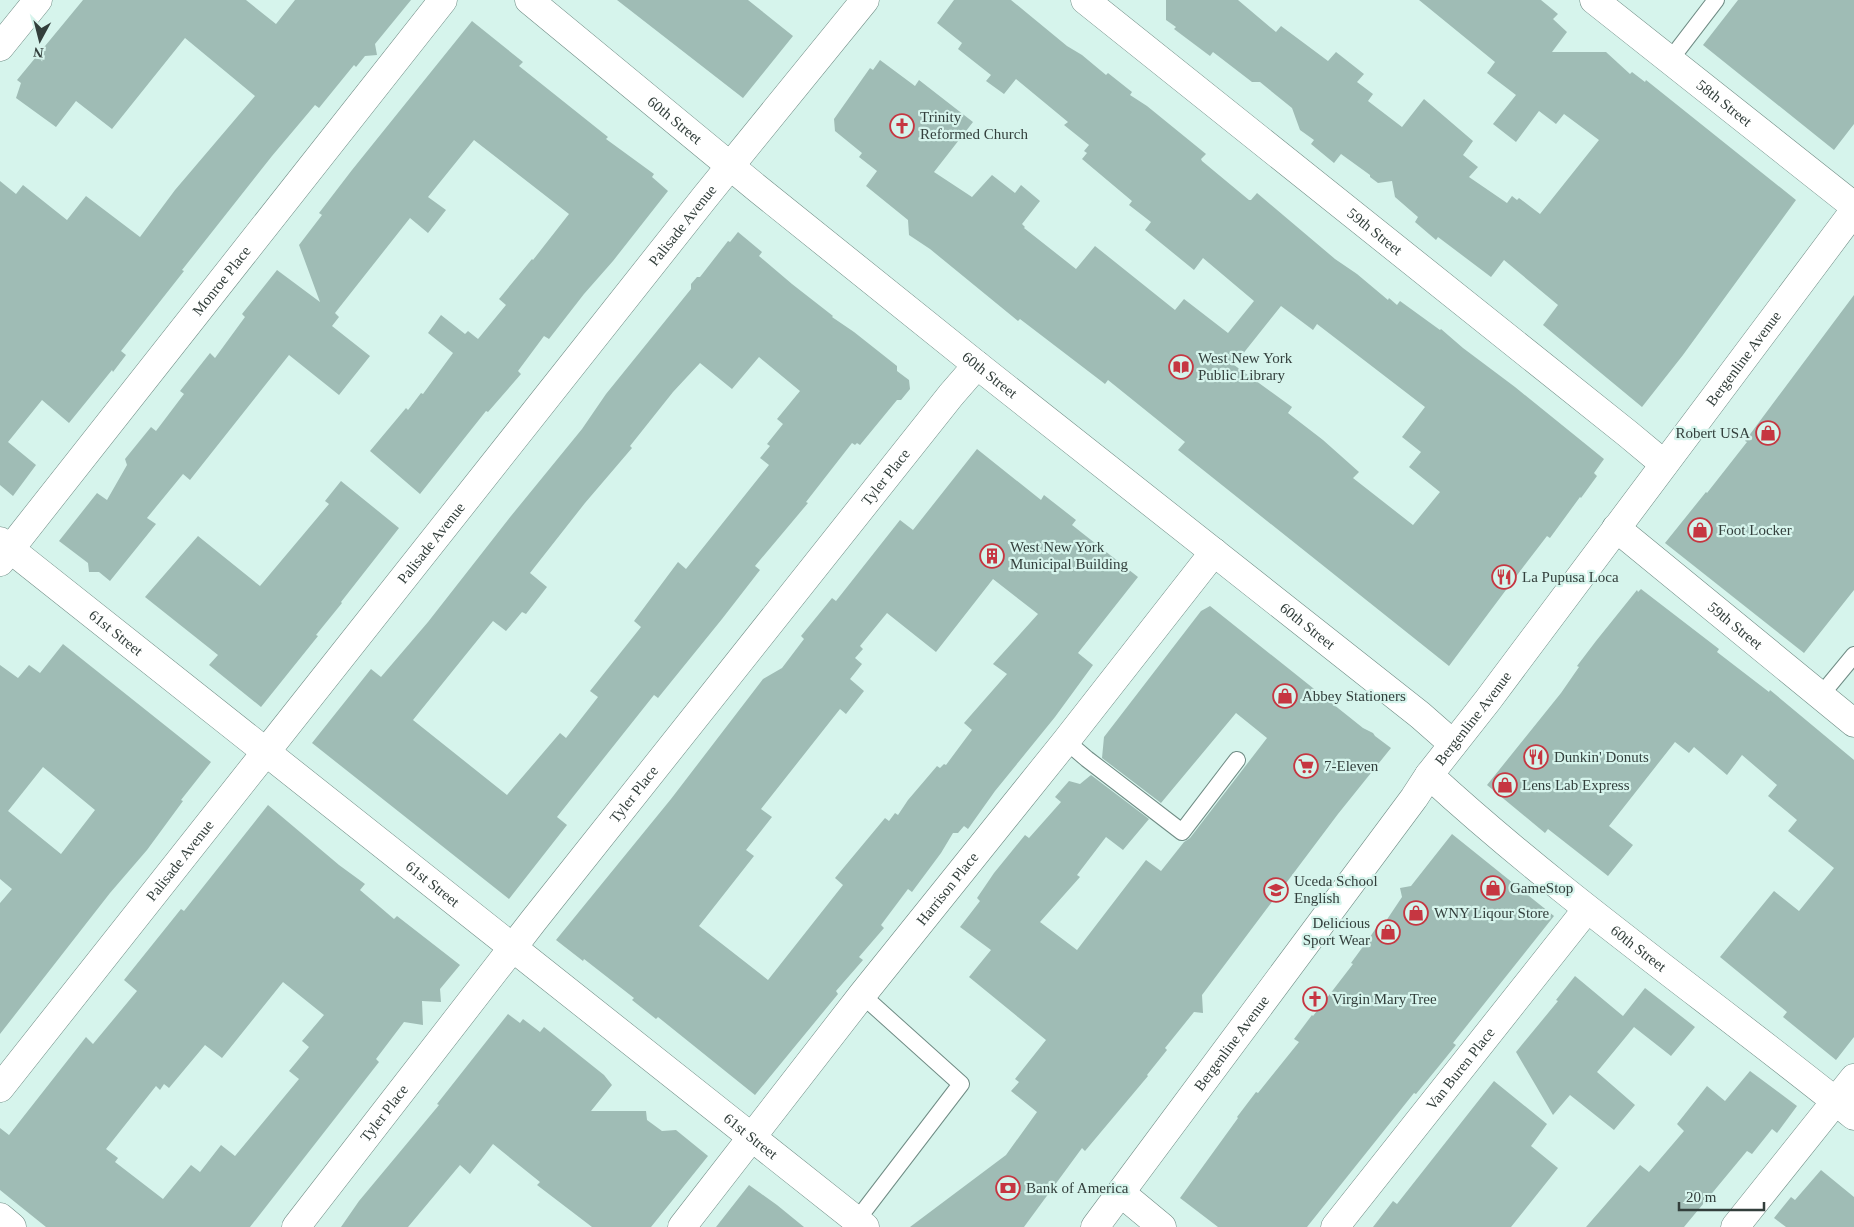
<svg xmlns="http://www.w3.org/2000/svg" width="1854" height="1227" font-family="Georgia,serif">
<style>
.building{fill:#9fbcb5;fill-rule:evenodd}
.lines{fill:none;stroke-linecap:round;stroke-linejoin:round}
.lane-casing{stroke:#708c85;stroke-width:18}
.street-casing{stroke:#708c85;stroke-width:29}
.secondary-casing{stroke:#708c85;stroke-width:29}
.lane{stroke:#fff;stroke-width:16}
.street{stroke:#fff;stroke-width:28}
.secondary{stroke:#fff;stroke-width:28}
.labels{text-anchor:middle;stroke-width:4.5;stroke-linejoin:round;paint-order:stroke}
.street-label{font-size:15px;fill:#333f3c;stroke:#d6f4ec}
.poi-label{font-size:15px;fill:#333f3c;stroke:#d6f4ec;text-anchor:start}
</style>
<rect width="100%" height="100%" fill="#d6f4ec"/>
<path class="building" d="M83 0H246L276 24 295 0H411L375 44 377 55 365 56 356 67 354 65 319 108 315 105 272 156 182 270 184 271 121 351 126 355 113 372 112 370 69 423 42 400 8 442 36 465 13 496 0 485V181L16 194 23 185 67 220 86 196 140 237 175 190 255 96 185 38 112 129 76 101 56 127 16 98 21 83 17 80Z
M617 0H748L793 36 743 98Z
M954 0H1011L1067 46 1082 55 1106 75 1108 73 1132 92 1130 95 1147 106 1206 154 1201 159 1202 161 1249 200H1251L1257 193 1335 259 1357 274 1388 300 1389 298 1397 305 1400 301 1440 330 1441 329 1463 348 1515 387 1604 459 1594 473 1597 476 1581 498 1580 497 1550 538 1547 536 1527 562 1449 666 1178 450 1185 442 1108 380 1105 384 1020 319 1018 321 930 249 909 235 908 220 866 186 877 171 859 157 862 153 835 131 834 119 870 68 873 70 880 60 915 86 919 80 973 122 934 172 972 197 992 175 1015 193 1021 185 1040 201 1022 224 1025 227 1024 228 1076 269 1095 246 1175 310 1184 299 1228 333 1254 301 1203 258 1194 270 1145 230 1151 222 1129 205 1132 201 1082 159 1087 153 1084 151 1089 145 1064 125 1068 122 1016 79 1004 94 986 81 991 75 958 49 962 43 937 23ZM1281 306 1313 330 1317 324 1425 407 1402 437 1421 452 1409 467 1440 492 1413 525 1353 478 1359 472 1323 440 1288 413 1292 407 1234 365Z
M1166 0H1238L1276 32 1281 26 1328 61 1336 52 1364 74 1357 82 1373 94 1368 101 1402 127 1424 99 1473 141 1463 155 1478 167 1469 177 1507 203 1512 196 1517 200 1519 198 1540 214 1599 140 1564 114 1556 124 1539 111 1516 142 1493 124 1516 95 1487 73 1495 62 1419 0H1541L1558 14 1553 19 1567 32 1552 52H1606L1630 74 1632 72 1645 82 1646 80 1796 200 1683 355 1642 407 1543 325 1558 305 1504 260 1491 277 1438 237 1436 240 1415 222 1418 217 1395 197 1392 181 1378 183 1370 177V175L1341 154 1334 163 1311 144 1314 140 1300 130 1292 108 1260 82H1252L1213 52 1210 56 1174 29 1176 27 1166 20Z
M1738 0H1854V124L1834 150 1703 45Z
M472 21 523 62 519 66 608 137 606 139 654 174 652 177 668 191 613 261 584 294 549 339 544 336 518 371 521 374 488 412 486 411 420 494 370 451 406 408 408 410 421 393 423 394 453 353 428 333 441 315 465 334 468 331 478 339 506 305 499 299 532 259 533 260 569 214 474 140 428 197 446 210 428 233 410 218 335 313 339 317 332 326 370 356 339 395 289 355 190 480 183 474 147 518 156 524 110 581 99 572H89L88 563 59 541 97 493 107 500 127 465 125 459 151 427 156 431 184 394 180 391 210 353 215 358 245 317 242 314 277 270 320 302 299 245 322 215 319 213 352 170Z
M738 232 762 252 759 256 792 284 833 316 832 317 854 332 897 366V371L909 380 910 389 901 400H897L860 445 857 443 855 445 852 443 806 502 808 503 755 566 760 570 722 619 658 698 654 695 557 817 567 825 509 899 312 743 371 669 381 677 428 622 511 516 582 429 606 394 691 289V284L697 277H700L728 241 730 242ZM759 357 800 391 777 419 783 424 767 444 770 446 760 458 769 465 686 569 678 562 634 621 641 627 590 691 598 697 566 738 560 733 507 795 413 720 493 621 506 631 522 612 526 614 547 587 530 573 585 503 632 448 630 446 673 392 700 363 732 389Z
M1854 295V590L1804 653 1665 543 1706 492 1707 493 1747 442 1745 441Z
M977 449 1041 500 1044 495 1076 520 1072 525 1138 577 1078 653 1093 665 1055 717 995 791 968 829 964 826 958 833H953L941 853 912 892 908 889 881 925 884 928 859 957 863 960 836 991 838 994 755 1095 658 1017 656 1019 632 1000 634 998 584 959 583 961 556 940 671 799 763 679 782 668 804 639 801 636 832 598 836 601 900 520 913 530ZM993 579 1038 614 993 664 1007 674 964 723 972 730 946 765 944 764 940 768 937 766 908 800 898 815 895 813 889 821 885 818 835 878 843 885 768 980 699 926 754 856 746 850 772 817 761 809 840 709 846 714 864 691 850 679 862 664 855 658 863 649 860 646 887 613 936 652Z
M341 481 399 528 341 602 342 603 316 635 318 636 261 707 209 665 218 655 145 597 198 536 260 586 329 504 325 501Z
M1641 589 1719 649 1717 652 1769 692 1770 690 1854 760V1037L1836 1060 1783 1017 1787 1012 1720 957 1774 891 1799 911 1834 868 1788 831 1797 820 1768 796 1777 785 1742 755 1727 775 1694 747 1689 753 1675 742 1609 826 1633 845 1608 876 1548 829 1545 833 1487 785 1561 693 1579 667 1577 666 1596 641 1637 590 1638 592Z
M1210 606 1363 728 1373 733 1375 736 1391 748 1338 814 1202 995 1203 1013 1194 1012 1165 1048 1167 1050 1147 1075 1148 1076 1085 1151 1082 1148 1024 1227H910L1006 1155 1037 1112 1011 1091 1019 1082 1015 1079 1046 1040 969 977 991 950 960 927 980 901 977 898 994 873 1025 835 1029 838 1061 802 1055 797 1069 781 1080 784 1091 775 1149 819 1123 850 1106 837 1077 875 1080 877 1040 922 1077 950 1146 860 1161 871 1184 842 1190 838 1267 738 1236 713 1161 803 1102 758 1104 737 1201 611Z
M63 644 211 762 181 800 183 801 147 850 110 893 0 1034V903L12 889 0 879V665L18 678 29 665 40 673ZM43 767 95 810 61 854 8 811Z
M268 805 339 865 365 884 360 890 394 919 397 916 460 965 440 989 441 1002 422 1001 423 1025 404 1022 376 1059 379 1062 250 1227H46L0 1190V1128L9 1135 86 1037 93 1044 137 991 124 980 181 909 184 911ZM283 982 324 1015 302 1041 309 1047 289 1071 299 1079 235 1156 221 1145 200 1172 191 1165 163 1199 115 1162 118 1158 106 1149 156 1086 160 1090 164 1084 169 1088 205 1045 222 1058Z
M1452 834 1554 916 1453 1043 1456 1045 1439 1066 1416 1094 1414 1093 1307 1227H1218L1180 1198 1238 1118 1237 1117 1256 1092 1258 1093 1299 1042 1294 1039 1312 1015 1313 1016 1353 964 1351 963 1370 937 1378 925 1384 924 1402 897 1400 888 1411 886Z
M1575 976 1623 1016 1645 988 1695 1027 1671 1056 1634 1027 1597 1072 1635 1105 1614 1130 1570 1095 1553 1115 1516 1052 1558 1001 1556 1000Z
M508 1014 520 1023 523 1019 540 1032 544 1027 604 1075 612 1085 591 1111H646L647 1120 662 1131 676 1130 708 1156 651 1227H592L537 1185 540 1182 493 1144 470 1174 460 1165 408 1227H341L359 1201 439 1105 437 1104Z
M1750 1071 1797 1106 1777 1133 1772 1129 1752 1154 1747 1151 1684 1227H1586L1640 1165 1649 1172 1684 1131 1677 1124 1707 1086 1725 1101Z
M1494 1081 1547 1124 1531 1146 1558 1168 1511 1227H1373L1393 1201 1397 1204Z
M1821 1170 1854 1197V1227H1786L1774 1218 1791 1197 1795 1200Z
M749 1185 777 1205 804 1227H716Z"/>
<g class="lines">
<g class="lane-casing">
<path id="lane" d="M1670 60 1716 0
M1821 695 1854 655
M1066 741 1087 759 1182 832 1237 760
M857 1220 961 1084 862 995"/>
</g>
<g class="street-casing">
<g id="street">
<path id="s1" d="M1085 0 1628 434 1664 464"/>
<path id="s2" d="M1594 0 1854 206"/>
<path d="M0 47 38 0"/>
<path id="s3" d="M1616 528 1854 723"/>
<path id="s4" d="M0 541 865 1227"/>
<path id="s5" d="M0 562 443 0"/>
<path id="s6" d="M0 1088 705 197 865 0"/>
<path d="M1121 1193 1162 1227"/>
<path d="M0 1217 12 1227"/>
<path id="s7" d="M296 1227 534 920 951 395 977 365"/>
<path id="s8" d="M682 1227 862 995 1066 741 1214 552"/>
<path id="s9" d="M1335 1227 1587 909"/>
<path d="M1735 1227 1854 1078"/>
</g>
</g>
<g class="secondary-casing">
<g id="secondary">
<path id="s10" d="M529 0 758 189 977 365 1420 715 1453 744"/>
<path id="s11" d="M1429 775C1563 898 1713 1002 1854 1116"/>
<path id="s12" d="M1095 1227 1414 798 1429 775 1488 700 1854 211"/>
</g>
</g>
<use href="#lane" class="lane"/>
<use href="#street" class="street"/>
<use href="#secondary" class="secondary"/>
</g>
<defs>
<g id="church-ring" transform="scale(1.25)"><circle r="9.5" fill="#d6f4ec" stroke="#c63641" stroke-width="1.5"/><path d="M-1.2-6h2.4v3.5h3.3v2.4h-3.3V6h-2.4V-.1h-3.3v-2.4h3.3Z" fill="#c63641"/></g>
<g id="library-ring" transform="scale(1.25)"><circle r="9.5" fill="#d6f4ec" stroke="#c63641" stroke-width="1.5"/><path d="M-6-4Q-3-5.5-.7-3.5V5Q-3 3-6 4ZM6-4Q3-5.5 .7-3.5V5Q3 3 6 4Z" fill="#c63641"/></g>
<g id="shop-ring" transform="scale(1.25)"><circle r="9.5" fill="#d6f4ec" stroke="#c63641" stroke-width="1.5"/><path d="M-5-2.5h2.3a2.7 3.5 0 0 1 5.4 0H5L5.5 6h-11ZM-1.5-2.5h3a1.5 2.3 0 0 0-3 0Z" fill="#c63641"/></g>
<g id="building-ring" transform="scale(1.25)"><circle r="9.5" fill="#d6f4ec" stroke="#c63641" stroke-width="1.5"/><path d="M-4-6H4V6H1V3H-1V6H-4ZM-2.5-4.3h1.7v1.8h-1.7ZM.8-4.3h1.7v1.8H.8ZM-2.5-1h1.7V.8h-1.7ZM.8-1h1.7V.8H.8Z" fill="#c63641"/></g>
<g id="restaurant-ring" transform="scale(1.25)"><circle r="9.5" fill="#d6f4ec" stroke="#c63641" stroke-width="1.5"/><path d="M-5-6h1v4h1v-4h1v4h1v-4h1v5L-1.5 .5V6h-2V.5L-5-1ZM5-6V6H3V1.5H1.5Q1.5-4 5-6Z" fill="#c63641"/></g>
<g id="supermarket-ring" transform="scale(1.25)"><circle r="9.5" fill="#d6f4ec" stroke="#c63641" stroke-width="1.5"/><path d="M-6-5.5h2.5l.6 2H6L4.5 2H-2.5L-4.4-4H-6ZM-1.5 3.2a1.3 1.3 0 1 0 .1 0ZM3 3.2a1.3 1.3 0 1 0 .1 0Z" fill="#c63641"/></g>
<g id="school-ring" transform="scale(1.25)"><circle r="9.5" fill="#d6f4ec" stroke="#c63641" stroke-width="1.5"/><path d="M0-5L7-2L0 1L-7-2ZM-4 1L0 2.5L4 1V4Q0 6-4 4Z" fill="#c63641"/></g>
<g id="bank-ring" transform="scale(1.25)"><circle r="9.5" fill="#d6f4ec" stroke="#c63641" stroke-width="1.5"/><path d="M-6-4H6V4H-6ZM0-2.3a2.3 2.3 0 1 0 0 4.6a2.3 2.3 0 1 0 0-4.6Z" fill="#c63641"/></g>
</defs>
<g fill-rule="evenodd">
<use href="#church-ring" x="902" y="126"/>
<use href="#library-ring" x="1181" y="367"/>
<use href="#shop-ring" x="1768" y="433"/>
<use href="#shop-ring" x="1700" y="530"/>
<use href="#building-ring" x="992" y="556"/>
<use href="#restaurant-ring" x="1504" y="577"/>
<use href="#shop-ring" x="1285" y="696"/>
<use href="#restaurant-ring" x="1536" y="757"/>
<use href="#supermarket-ring" x="1306" y="766"/>
<use href="#shop-ring" x="1505" y="785"/>
<use href="#shop-ring" x="1493" y="888"/>
<use href="#school-ring" x="1276" y="890"/>
<use href="#shop-ring" x="1416" y="913"/>
<use href="#shop-ring" x="1388" y="932"/>
<use href="#church-ring" x="1315" y="999"/>
<use href="#bank-ring" x="1008" y="1188"/>
</g>
<g class="labels">
<g class="street-label">
<text dy="5" stroke="none"><textPath href="#s2" startOffset="166">58th Street</textPath></text>
<text dy="5" stroke="none"><textPath href="#s10" startOffset="189">60th Street</textPath></text>
<text dy="5" stroke="none"><textPath href="#s6" startOffset="1100">Palisade Avenue</textPath></text>
<text dy="5" stroke="none"><textPath href="#s1" startOffset="371">59th Street</textPath></text>
<text dy="5" stroke="none"><textPath href="#s5" startOffset="358">Monroe Place</textPath></text>
<text dy="5" stroke="none"><textPath href="#s12" startOffset="1084">Bergenline Avenue</textPath></text>
<text dy="5" stroke="none"><textPath href="#s10" startOffset="594">60th Street</textPath></text>
<text dy="5" stroke="none"><textPath href="#s7" startOffset="954">Tyler Place</textPath></text>
<text dy="5" stroke="none"><textPath href="#s6" startOffset="695">Palisade Avenue</textPath></text>
<text dy="5" stroke="none"><textPath href="#s3" startOffset="154">59th Street</textPath></text>
<text dy="5" stroke="none"><textPath href="#s10" startOffset="999">60th Street</textPath></text>
<text dy="5" stroke="none"><textPath href="#s4" startOffset="148">61st Street</textPath></text>
<text dy="5" stroke="none"><textPath href="#s12" startOffset="634">Bergenline Avenue</textPath></text>
<text dy="5" stroke="none"><textPath href="#s7" startOffset="549">Tyler Place</textPath></text>
<text dy="5" stroke="none"><textPath href="#s6" startOffset="290">Palisade Avenue</textPath></text>
<text dy="5" stroke="none"><textPath href="#s4" startOffset="552">61st Street</textPath></text>
<text dy="5" stroke="none"><textPath href="#s8" startOffset="430">Harrison Place</textPath></text>
<text dy="5" stroke="none"><textPath href="#s11" startOffset="272">60th Street</textPath></text>
<text dy="5" stroke="none"><textPath href="#s12" startOffset="229">Bergenline Avenue</textPath></text>
<text dy="5" stroke="none"><textPath href="#s9" startOffset="202">Van Buren Place</textPath></text>
<text dy="5" stroke="none"><textPath href="#s7" startOffset="144">Tyler Place</textPath></text>
<text dy="5" stroke="none"><textPath href="#s4" startOffset="958">61st Street</textPath></text>
</g>
<g class="poi-label">
<text x="920" y="122">Trinity<tspan x="920" dy="17">Reformed Church</tspan></text>
<text x="1198" y="363">West New York<tspan x="1198" dy="17">Public Library</tspan></text>
<text x="1750" y="438" text-anchor="end">Robert USA</text>
<text x="1718" y="535">Foot Locker</text>
<text x="1010" y="552">West New York<tspan x="1010" dy="17">Municipal Building</tspan></text>
<text x="1522" y="582">La Pupusa Loca</text>
<text x="1302" y="701">Abbey Stationers</text>
<text x="1554" y="762">Dunkin' Donuts</text>
<text x="1324" y="771">7-Eleven</text>
<text x="1522" y="790">Lens Lab Express</text>
<text x="1294" y="886">Uceda School<tspan x="1294" dy="17">English</tspan></text>
<text x="1510" y="893">GameStop</text>
<text x="1434" y="918">WNY Liqour Store</text>
<text x="1370" y="928" text-anchor="end">Delicious<tspan x="1370" dy="17">Sport Wear</tspan></text>
<text x="1332" y="1004">Virgin Mary Tree</text>
<text x="1026" y="1193">Bank of America</text>
</g>
</g>
<g transform="translate(40 40) rotate(187)" stroke="#d6f4ec" stroke-width="4" paint-order="stroke">
<path d="M0-4L9 19L0 12L-9 19Z" fill="#333f3c"/>
<text y="-8" font-size="14" font-weight="bold" text-anchor="middle" fill="#333f3c">N</text>
</g>
<path d="M1679 1202v8h85v-8" fill="none" stroke="#333f3c" stroke-width="2.5"/>
<text x="1686" y="1202" font-size="15" fill="#333f3c" stroke="#d6f4ec" stroke-width="4" paint-order="stroke">20 m</text>
</svg>
